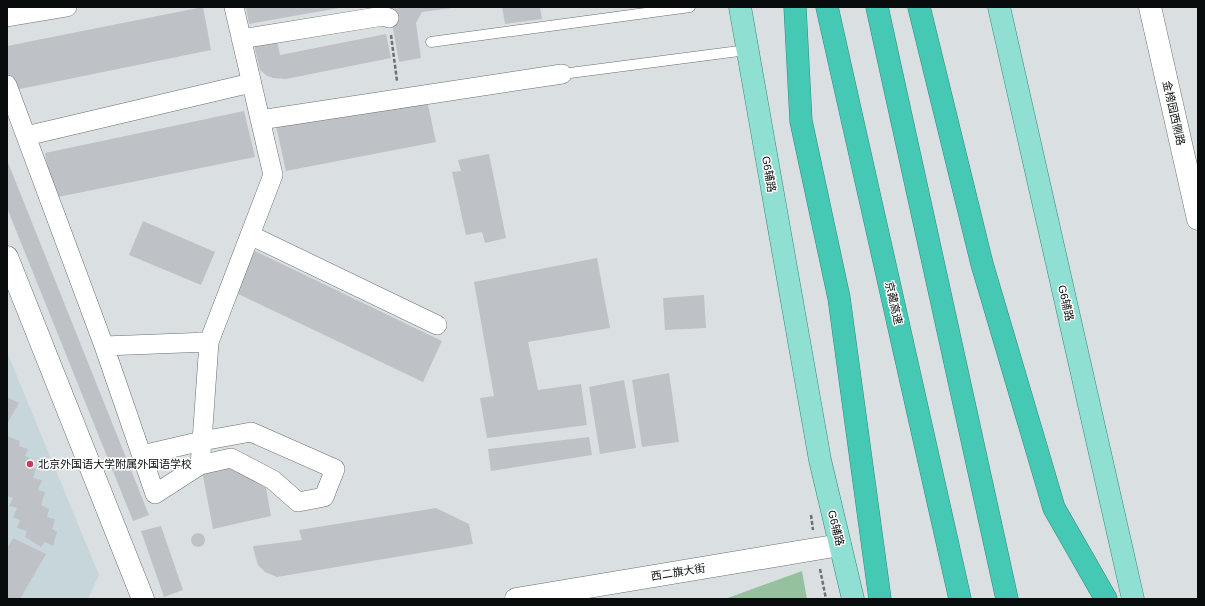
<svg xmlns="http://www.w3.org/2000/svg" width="1205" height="606" font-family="Helvetica,'Noto Sans SC',sans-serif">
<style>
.built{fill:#c7d6da}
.green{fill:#96c19e}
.building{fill:#bec2c6}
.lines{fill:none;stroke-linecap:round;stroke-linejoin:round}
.service-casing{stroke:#696f70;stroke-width:11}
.minor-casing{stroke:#696f70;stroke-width:20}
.tertiary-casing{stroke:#696f70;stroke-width:23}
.secondary-casing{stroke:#696f70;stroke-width:23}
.primary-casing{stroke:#30877a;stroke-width:23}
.motorway-casing{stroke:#30877a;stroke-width:23}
.path{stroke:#6d7172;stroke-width:2.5;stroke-dasharray:4 2;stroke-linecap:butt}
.service{stroke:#fff;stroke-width:10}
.minor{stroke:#fff;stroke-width:19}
.tertiary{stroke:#fff;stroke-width:22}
.secondary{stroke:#fff;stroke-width:22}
.primary{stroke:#8fdfd3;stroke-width:22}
.motorway{stroke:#45c9b5;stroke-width:22}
.poi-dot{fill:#c8395f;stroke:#fff;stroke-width:1.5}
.labels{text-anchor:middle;stroke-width:3;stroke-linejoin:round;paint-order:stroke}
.street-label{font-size:11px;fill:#090c0c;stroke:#fff}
.poi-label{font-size:11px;fill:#090c0c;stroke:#fff;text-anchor:start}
</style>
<rect width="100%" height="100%" fill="#dae0e2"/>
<path class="built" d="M7 352 99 575 88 599H7Z"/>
<path class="green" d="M802 571 807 599H725Z"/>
<path class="building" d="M203 7 211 50 10 91 7 77V46Z
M246 7H339V8L249 24Z
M391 7H451L452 8 422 12 416 23 421 58 399 62 390 11Z
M502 7H540L542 19 505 24Z
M386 34 391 58 286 79 273 78 267 76 260 70 254 45 277 40 280 55Z
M426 96 436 142 286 171 276 126Z
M244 111 255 157 53 198 45 153Z
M489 154 506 238 485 243 482 232 466 235 452 172 461 171 458 160Z
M7 160 149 515 133 521 7 208Z
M143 221 215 252 201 285 129 255Z
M255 251 442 341 423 382 234 292Z
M597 258 610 328 528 342 538 390 581 384 587 425 487 438 480 398 494 396 474 282Z
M704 295 706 328 665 330 663 298Z
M669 373 679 442 642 447 632 380Z
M624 380 636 448 600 454 589 387Z
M7 397 19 403 7 424Z
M7 436 20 441 19 446 28 449 25 456 32 459 29 467 36 469 33 478 42 480 38 490 45 492 41 505 49 509 47 517 55 519 52 529 57 532 53 546 45 542 41 547 25 537 27 531 17 528 20 520 13 517 17 508 9 506 13 498 7 496 8 488H7Z
M589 437 592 455 491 471 488 449Z
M235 463 264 477 271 516 213 529 202 471Z
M436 508 469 524 473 544 277 577 265 572 258 565 255 555 253 546 302 540 299 530Z
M161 526 183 590 164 597 141 531Z
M191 540a7 7 0 1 1 14 0a7 7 0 1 1-14 0Z
M13 538 46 554 20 599H7V549Z"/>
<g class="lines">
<g class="service-casing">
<path id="service" d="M431 42 690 7
M562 74 747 50"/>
</g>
<g class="minor-casing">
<path id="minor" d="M7 17 67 7
M241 39 383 16 389 18
M7 85 104 346 209 342 273 175 234 7
M260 120 562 74
M26 136 251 83
M250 235 437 325
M104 346 155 494 200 465
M142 455 202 441 200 465 231 458 273 480 298 502 324 497 335 469 251 432 202 441 209 342"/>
</g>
<g class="tertiary-casing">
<path id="tertiary" d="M1150 7 1198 219
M7 257 143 599"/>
</g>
<g class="secondary-casing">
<path id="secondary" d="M516 599 840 545"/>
</g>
<g class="primary-casing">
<path id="primary" d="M740 7 820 460 853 599
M999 7 1133 599"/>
</g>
<g class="motorway-casing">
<path id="motorway" d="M795 7 801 121 839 298 880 599
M827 7 960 599
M877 7 1007 599
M919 7 982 264 1054 508 1106 599"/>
</g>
<path class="path" d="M391 35 397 81
M811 515 813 530
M820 569 826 599"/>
<use href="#service" class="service"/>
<use href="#minor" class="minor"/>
<use href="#tertiary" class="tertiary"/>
<use href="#secondary" class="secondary"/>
<use href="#primary" class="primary"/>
<use href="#motorway" class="motorway"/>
</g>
<circle class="poi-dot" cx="30" cy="464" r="4"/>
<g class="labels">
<g class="street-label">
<text transform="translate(1174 113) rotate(77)" y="4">金榜园西侧路</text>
<text transform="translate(769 174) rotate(80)" y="4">G6辅路</text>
<text transform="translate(894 303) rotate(77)" y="4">京藏高速</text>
<text transform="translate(1066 303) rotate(77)" y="4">G6辅路</text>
<text transform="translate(836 528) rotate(76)" y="4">G6辅路</text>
<text transform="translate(678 572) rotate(-9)" y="4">西二旗大街</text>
</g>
<g class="poi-label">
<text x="38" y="468">北京外国语大学附属外国语学校</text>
</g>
</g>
<rect width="1205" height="606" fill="none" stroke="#090c0c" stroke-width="16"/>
</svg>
